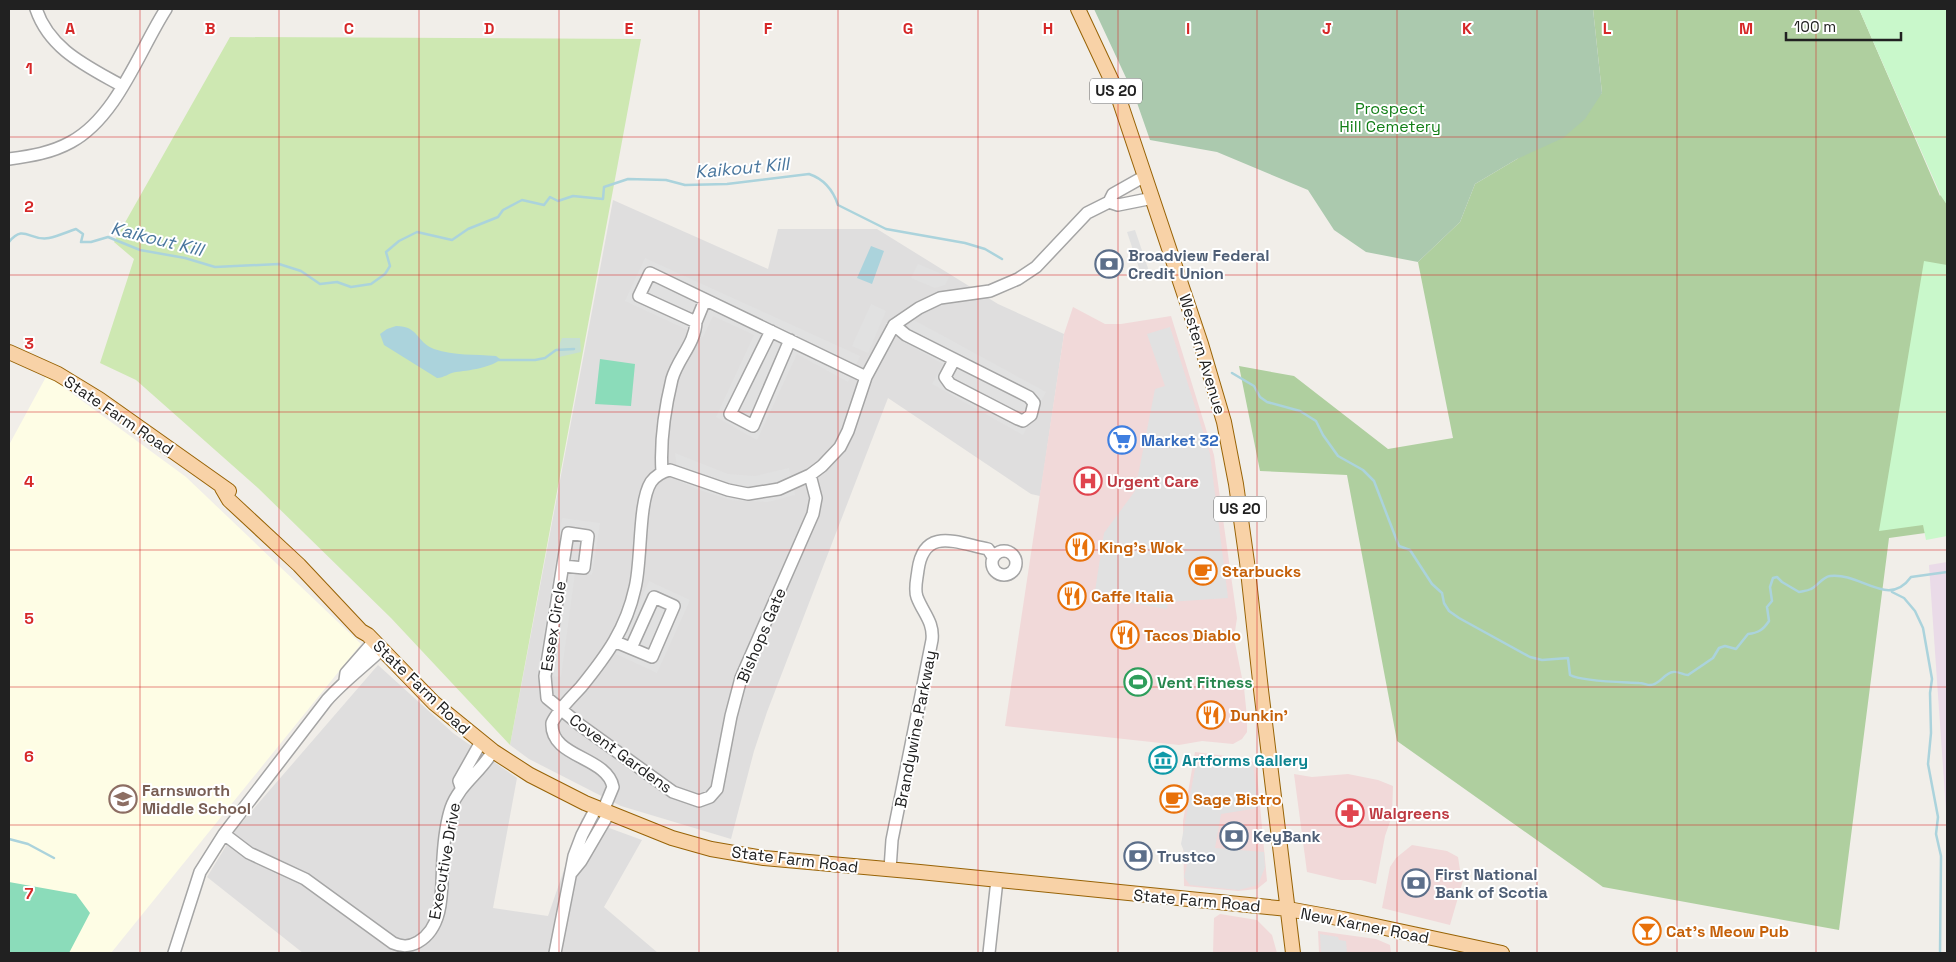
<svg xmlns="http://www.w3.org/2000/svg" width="1956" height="962" font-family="'Space Grotesk',sans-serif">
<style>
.residential{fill:#dfdede}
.commercial{fill:#f1d9d9}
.industrial{fill:#eadbe8}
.education{fill:#fefde5}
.grass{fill:#cee8b2}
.forest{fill:#afcf9f}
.wetland{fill:#c6dfd3}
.cemetery{fill:#abc9ae}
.park{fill:#c9f8cb}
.pitch{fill:#8bdcba}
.parking{fill:#e1e1e1}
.water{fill:#abd3dc}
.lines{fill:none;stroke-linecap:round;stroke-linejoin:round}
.stream{stroke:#abd3dc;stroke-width:2.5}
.minor-casing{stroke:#a5a5a5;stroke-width:14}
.major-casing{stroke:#986306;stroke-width:16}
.minor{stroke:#fff;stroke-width:11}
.major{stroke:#f8d2a7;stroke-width:14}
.grid{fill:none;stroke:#d62828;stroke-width:1;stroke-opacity:0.55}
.labels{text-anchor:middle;stroke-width:4;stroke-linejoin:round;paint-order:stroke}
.shield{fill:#fff;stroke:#646464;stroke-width:1}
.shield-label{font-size:15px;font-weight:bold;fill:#212121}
.park-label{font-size:16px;fill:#117e16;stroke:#fff}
.service-label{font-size:16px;font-weight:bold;fill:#4e5e75;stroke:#fff;text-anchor:start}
.street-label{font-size:16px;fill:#212121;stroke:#fff}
.shop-label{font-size:16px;font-weight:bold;fill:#366cbe;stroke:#fff;text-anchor:start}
.health-label{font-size:16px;font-weight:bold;fill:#be3a42;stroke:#fff;text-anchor:start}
.food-label{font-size:16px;font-weight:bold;fill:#c56008;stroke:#fff;text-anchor:start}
.leisure-label{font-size:16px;font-weight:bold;fill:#27864d;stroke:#fff;text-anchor:start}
.culture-label{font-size:16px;font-weight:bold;fill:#0d838f;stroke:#fff;text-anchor:start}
.education-label{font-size:16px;font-weight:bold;fill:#785e54;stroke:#fff;text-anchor:start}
.water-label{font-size:18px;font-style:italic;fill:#4a779e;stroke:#fff}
.grid-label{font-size:16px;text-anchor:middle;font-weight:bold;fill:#d62828;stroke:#fff;stroke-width:4;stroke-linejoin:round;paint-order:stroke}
</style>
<rect width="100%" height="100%" fill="#f1eee9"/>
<path class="residential" d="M613 200 768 269 778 229H877L998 304 1064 334 1040 496 1031 494 888 398 767 712 754 751 731 839 621 806 529 759 510 745Z
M378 665 453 733 517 778 493 908 548 916 582 818 642 840 604 907 658 953H303L207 877 237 828Z"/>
<path class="commercial" d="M1073 307 1105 324H1121L1171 316 1214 455 1237 618 1234 638 1244 688 1247 717V732L1242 739 1233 744 1202 741 1179 745 1005 726 1064 334Z
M1195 752 1241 758 1256 763 1267 881 1257 889 1238 891 1184 886 1183 821Z
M1294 774 1312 777 1348 774 1378 780 1393 786 1392 816 1385 836 1376 884 1361 880H1341L1307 872Z
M1412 845 1447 851 1458 857 1460 870 1464 877 1450 925 1382 908 1390 867 1396 858Z
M1220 914 1257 920 1272 935 1277 953H1213L1214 918Z
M1318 931 1376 939 1390 945 1391 953H1319Z"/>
<path class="industrial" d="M1947 562V825L1929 565Z"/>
<path class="education" d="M47 375 186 477 361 644 111 953H9V445Z"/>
<path class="grass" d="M230 37 641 39 510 745 391 618 258 488 136 380 100 363 134 259 114 242Z"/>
<path class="forest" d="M1593 9H1859L1940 196 1947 186V530L1889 538 1839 930 1603 887 1397 741 1347 475 1260 471 1239 366 1294 376 1388 449 1453 438 1418 262 1460 222 1475 184 1517 159 1602 93Z"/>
<path class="wetland" d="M562 338H580L581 352 559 357 558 348Z"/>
<path class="cemetery" d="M1094 9H1593L1602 93 1585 119 1563 138 1517 159 1475 184 1460 222 1418 262 1366 252 1334 230 1308 190 1217 152 1150 140 1135 97Z"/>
<path class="park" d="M1859 9H1947V205L1941 196Z
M1924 261 1947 265V536L1926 540 1923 525 1879 531Z"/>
<path class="pitch" d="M600 359 635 364 631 406 595 404Z
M9 882 76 894 90 913 69 953H9Z"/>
<path class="parking" d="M1135 230 1149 271 1141 274 1127 232Z
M645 258 860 356 848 382 797 354 757 440 716 417 754 335 713 316 703 337 625 301Z
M918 264 949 277 945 285 935 288 911 278Z
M871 304 886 311 868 353 852 346Z
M912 319 1046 392 1023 435 932 384 943 364 900 340Z
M1170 327 1210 454 1228 598 1168 602 1167 609 1095 597V591L1104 533 1135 491 1155 389 1165 386 1147 334Z
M675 453 728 474 755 476 789 468 795 495 768 502 730 500 699 490 679 481Z
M562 518 600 523 592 575 575 573 561 677 537 674Z
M649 581 690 600 657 673 616 654Z
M1205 755 1253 764 1258 808 1221 814 1215 848 1264 852 1265 867 1258 885 1239 890 1190 885 1184 877 1188 861 1181 844 1195 769Z
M1320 934 1338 937 1339 940 1346 941 1347 953H1321Z"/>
<path class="water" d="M871 246 884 251 872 284 857 278Z
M396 326C419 326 416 342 434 349 455 356 474 354 496 356L500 359C495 367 466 371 456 372 449 373 444 378 437 378L384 345 380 334 387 329Z"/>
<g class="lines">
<path class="stream" d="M9 242C24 223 30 242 49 238 58 236 67 232 76 229L83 234 81 242H91L108 237 140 250 185 258 215 267 279 264 301 271 320 284 337 282 351 287 371 284 385 274 390 266 386 252 399 241 417 232 452 240 468 229 498 217 503 210 522 200 544 205 550 197 558 201 573 196 603 199 604 187 628 179 666 180 685 185 727 184 809 174C824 179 833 190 838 205L886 229 965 243 985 249 1002 259
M498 360H535L545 358 556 350 574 349
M1232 373 1254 386 1260 397 1267 402 1300 411 1316 421 1323 435 1338 456 1363 470 1374 481 1397 541 1399 546 1410 550 1432 584 1442 593 1444 603 1449 611 1459 618 1530 657 1542 660 1568 658 1570 675C1583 682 1623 682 1639 683 1643 683 1647 685 1650 685 1660 685 1664 673 1673 672 1678 671 1683 675 1688 675L1713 658 1719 648 1725 646 1736 649 1748 634C1758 633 1763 630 1769 621L1767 607 1772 601 1770 587 1773 578 1777 577 1782 582 1799 592C1803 591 1807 591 1811 589 1818 586 1822 577 1830 576 1861 572 1888 609 1911 577L1947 572
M1892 592 1904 598 1915 611 1923 628 1932 679 1930 693 1931 733 1928 764 1938 817 1936 834 1941 856 1940 953
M9 839 28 844 54 858"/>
<g class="minor-casing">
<path id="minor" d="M36 9C50 50 87 66 122 86
M9 159C31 156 51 153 71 142 117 117 139 51 166 9
M1109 202 1118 205 1153 198
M705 300 696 322 639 296 650 273 866 377
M894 325 906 335 1029 397 1034 403 1031 415 1023 421 1018 419 950 384 945 377 954 360
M771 331 730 414 753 426 790 340
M662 472C660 442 665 408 672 379 678 358 695 344 696 322
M992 563a12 12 0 1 1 24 0a12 12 0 1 1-24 0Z
M563 566 584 568 588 536 568 533 545 676 547 698 580 725 673 792 699 801 710 797 717 789 731 716 741 678 813 514 816 498 810 475
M616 642 652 657 674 606 654 597 631 648
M345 680 346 673 374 641
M461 787 459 781 481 742
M603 811 613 787C607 756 550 758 552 723 558 710 571 698 581 687 607 655 626 629 635 588 642 561 638 502 651 482 656 475 662 472 670 470L728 490 748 494 779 489 810 475 822 466 840 447 848 431 866 377 894 325 919 308 940 298 990 291 1018 279 1036 267 1087 213 1109 202 1113 194 1145 176
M224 834 249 853 305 879 393 943C402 947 409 947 418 942 446 926 441 885 443 858 444 842 446 823 451 808 459 785 480 773 493 751
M890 869 892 840 932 640C934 622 923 613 917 597 914 589 917 579 918 570 924 526 957 543 988 549L993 557
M572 872 581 861 609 813
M174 953 200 872 224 834 327 700C344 681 363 667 381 650
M555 953 574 856 582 835 596 808
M989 953 997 880"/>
</g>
<g class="major-casing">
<path id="major" d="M1078 9 1116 90 1201 344 1224 422 1236 484 1247 562 1261 690 1293 953
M9 352 58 374 99 399 229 491
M222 488 229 500 299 565 361 631 368 635 434 703 493 751 530 775 585 803 672 838 711 849 764 858 920 872 1288 909 1343 919 1502 953"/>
</g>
<use href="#minor" class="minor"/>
<use href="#major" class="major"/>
</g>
<path class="grid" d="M140 9V953M279 9V953M419 9V953M559 9V953M699 9V953M838 9V953M978 9V953M1118 9V953M1257 9V953M1397 9V953M1537 9V953M1677 9V953M1816 9V953M9 137H1947M9 275H1947M9 412H1947M9 550H1947M9 687H1947M9 825H1947"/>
<defs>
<g id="bank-ring" transform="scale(1.4375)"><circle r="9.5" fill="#fff" stroke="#5c6f8a" stroke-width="1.5"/><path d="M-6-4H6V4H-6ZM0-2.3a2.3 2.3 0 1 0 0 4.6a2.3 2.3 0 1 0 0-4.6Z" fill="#5c6f8a"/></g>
<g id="supermarket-ring" transform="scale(1.4375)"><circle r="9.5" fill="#fff" stroke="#3f7fe0" stroke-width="1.5"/><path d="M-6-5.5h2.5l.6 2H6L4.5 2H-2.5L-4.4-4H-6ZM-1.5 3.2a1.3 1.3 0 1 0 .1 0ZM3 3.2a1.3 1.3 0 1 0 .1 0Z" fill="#3f7fe0"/></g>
<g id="hospital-ring" transform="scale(1.4375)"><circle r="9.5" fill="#fff" stroke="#e0444e" stroke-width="1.5"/><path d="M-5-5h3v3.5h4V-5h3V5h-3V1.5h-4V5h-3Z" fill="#e0444e"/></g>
<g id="restaurant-ring" transform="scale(1.4375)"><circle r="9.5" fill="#fff" stroke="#e8710a" stroke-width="1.5"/><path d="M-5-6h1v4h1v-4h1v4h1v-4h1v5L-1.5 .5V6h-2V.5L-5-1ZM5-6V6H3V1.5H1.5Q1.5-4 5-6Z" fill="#e8710a"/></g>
<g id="cafe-ring" transform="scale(1.4375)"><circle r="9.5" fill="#fff" stroke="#e8710a" stroke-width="1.5"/><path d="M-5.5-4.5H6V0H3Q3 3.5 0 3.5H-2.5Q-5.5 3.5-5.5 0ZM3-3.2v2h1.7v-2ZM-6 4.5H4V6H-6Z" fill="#e8710a"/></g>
<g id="stadium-ring" transform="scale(1.4375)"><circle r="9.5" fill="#fff" stroke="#2e9e5b" stroke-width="1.5"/><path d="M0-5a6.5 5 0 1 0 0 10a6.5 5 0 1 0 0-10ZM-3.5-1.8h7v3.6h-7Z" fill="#2e9e5b"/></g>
<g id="museum-ring" transform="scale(1.4375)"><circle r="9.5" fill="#fff" stroke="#0f9aa8" stroke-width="1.5"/><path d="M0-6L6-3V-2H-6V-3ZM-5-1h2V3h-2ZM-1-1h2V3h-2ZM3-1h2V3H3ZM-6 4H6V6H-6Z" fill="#0f9aa8"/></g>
<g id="school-ring" transform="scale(1.4375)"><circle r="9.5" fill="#fff" stroke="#8d6e63" stroke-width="1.5"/><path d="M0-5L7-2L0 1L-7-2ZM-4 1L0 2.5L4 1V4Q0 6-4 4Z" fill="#8d6e63"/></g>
<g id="pharmacy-ring" transform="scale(1.4375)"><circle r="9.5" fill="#fff" stroke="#e0444e" stroke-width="1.5"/><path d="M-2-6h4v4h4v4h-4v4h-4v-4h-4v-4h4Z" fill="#e0444e"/></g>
<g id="bar-ring" transform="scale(1.4375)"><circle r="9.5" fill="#fff" stroke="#e8710a" stroke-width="1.5"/><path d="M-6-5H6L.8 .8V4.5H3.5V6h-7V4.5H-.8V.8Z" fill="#e8710a"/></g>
</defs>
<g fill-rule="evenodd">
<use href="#bank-ring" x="1109" y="264"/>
<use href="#supermarket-ring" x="1122" y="440"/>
<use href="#hospital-ring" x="1088" y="481"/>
<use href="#restaurant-ring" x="1080" y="547"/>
<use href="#cafe-ring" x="1203" y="571"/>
<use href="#restaurant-ring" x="1072" y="596"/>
<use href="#restaurant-ring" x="1125" y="635"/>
<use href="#stadium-ring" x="1138" y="682"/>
<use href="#restaurant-ring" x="1211" y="715"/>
<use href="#museum-ring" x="1163" y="760"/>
<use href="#school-ring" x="123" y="799"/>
<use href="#cafe-ring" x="1174" y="799"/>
<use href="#pharmacy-ring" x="1350" y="813"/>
<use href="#bank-ring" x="1234" y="836"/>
<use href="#bank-ring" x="1138" y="856"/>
<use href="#bank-ring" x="1416" y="883"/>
<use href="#bar-ring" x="1647" y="931"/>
</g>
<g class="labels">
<g class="shield">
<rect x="1090" y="78.5" width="52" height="25" rx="4"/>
<rect x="1214" y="496.5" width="52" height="25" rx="4"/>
</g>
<g class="shield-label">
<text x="1116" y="96">US 20</text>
<text x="1240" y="514">US 20</text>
</g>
<g class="park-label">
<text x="1390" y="114">Prospect<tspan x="1390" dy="18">Hill Cemetery</tspan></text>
</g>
<g class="service-label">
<text x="1128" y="261">Broadview Federal<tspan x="1128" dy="18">Credit Union</tspan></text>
<text x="1253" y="842">KeyBank</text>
<text x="1157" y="862">Trustco</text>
<text x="1435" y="880">First National<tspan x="1435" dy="18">Bank of Scotia</tspan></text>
</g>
<g class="street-label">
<text transform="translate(1203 354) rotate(73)" y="6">Western Avenue</text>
<text transform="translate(119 415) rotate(34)" y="6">State Farm Road</text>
<text transform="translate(553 626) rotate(-81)" y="6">Essex Circle</text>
<text transform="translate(761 635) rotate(-67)" y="6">Bishops Gate</text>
<text transform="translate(422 687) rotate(44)" y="6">State Farm Road</text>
<text transform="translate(915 729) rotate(-79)" y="6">Brandywine Parkway</text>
<text transform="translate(621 753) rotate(36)" y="6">Covent Gardens</text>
<text transform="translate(795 859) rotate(7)" y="6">State Farm Road</text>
<text transform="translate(444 861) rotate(-80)" y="6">Executive Drive</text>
<text transform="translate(1197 900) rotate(5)" y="6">State Farm Road</text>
<text transform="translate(1365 925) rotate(11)" y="6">New Karner Road</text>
</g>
<g class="shop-label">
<text x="1141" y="446">Market 32</text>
</g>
<g class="health-label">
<text x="1107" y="487">Urgent Care</text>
<text x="1369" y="819">Walgreens</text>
</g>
<g class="food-label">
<text x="1099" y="553">King’s Wok</text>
<text x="1222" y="577">Starbucks</text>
<text x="1091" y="602">Caffe Italia</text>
<text x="1144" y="641">Tacos Diablo</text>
<text x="1230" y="721">Dunkin'</text>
<text x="1193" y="805">Sage Bistro</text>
<text x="1666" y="937">Cat's Meow Pub</text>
</g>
<g class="leisure-label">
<text x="1157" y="688">Vent Fitness</text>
</g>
<g class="culture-label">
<text x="1182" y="766">Artforms Gallery</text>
</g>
<g class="education-label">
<text x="142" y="796">Farnsworth<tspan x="142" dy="18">Middle School</tspan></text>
</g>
<g class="water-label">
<text transform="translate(742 168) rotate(-5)" y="6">Kaikout Kill</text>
<text transform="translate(157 239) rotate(14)" y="6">Kaikout Kill</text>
</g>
</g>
<g class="grid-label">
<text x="70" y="34">A</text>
<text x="210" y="34">B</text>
<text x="349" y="34">C</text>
<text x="489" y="34">D</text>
<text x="629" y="34">E</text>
<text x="768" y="34">F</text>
<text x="908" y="34">G</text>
<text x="1048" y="34">H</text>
<text x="1188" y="34">I</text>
<text x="1327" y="34">J</text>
<text x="1467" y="34">K</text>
<text x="1607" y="34">L</text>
<text x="1746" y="34">M</text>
<text x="29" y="74">1</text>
<text x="29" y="212">2</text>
<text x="29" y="349">3</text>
<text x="29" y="487">4</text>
<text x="29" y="624">5</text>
<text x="29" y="762">6</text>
<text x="29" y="899">7</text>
</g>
<rect width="1956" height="962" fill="none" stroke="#212121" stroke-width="20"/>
<path d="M1786 32v8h115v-8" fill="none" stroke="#212121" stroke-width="2.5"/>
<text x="1794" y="32" font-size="15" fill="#212121" stroke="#ffffff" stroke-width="4" paint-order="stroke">100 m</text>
</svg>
